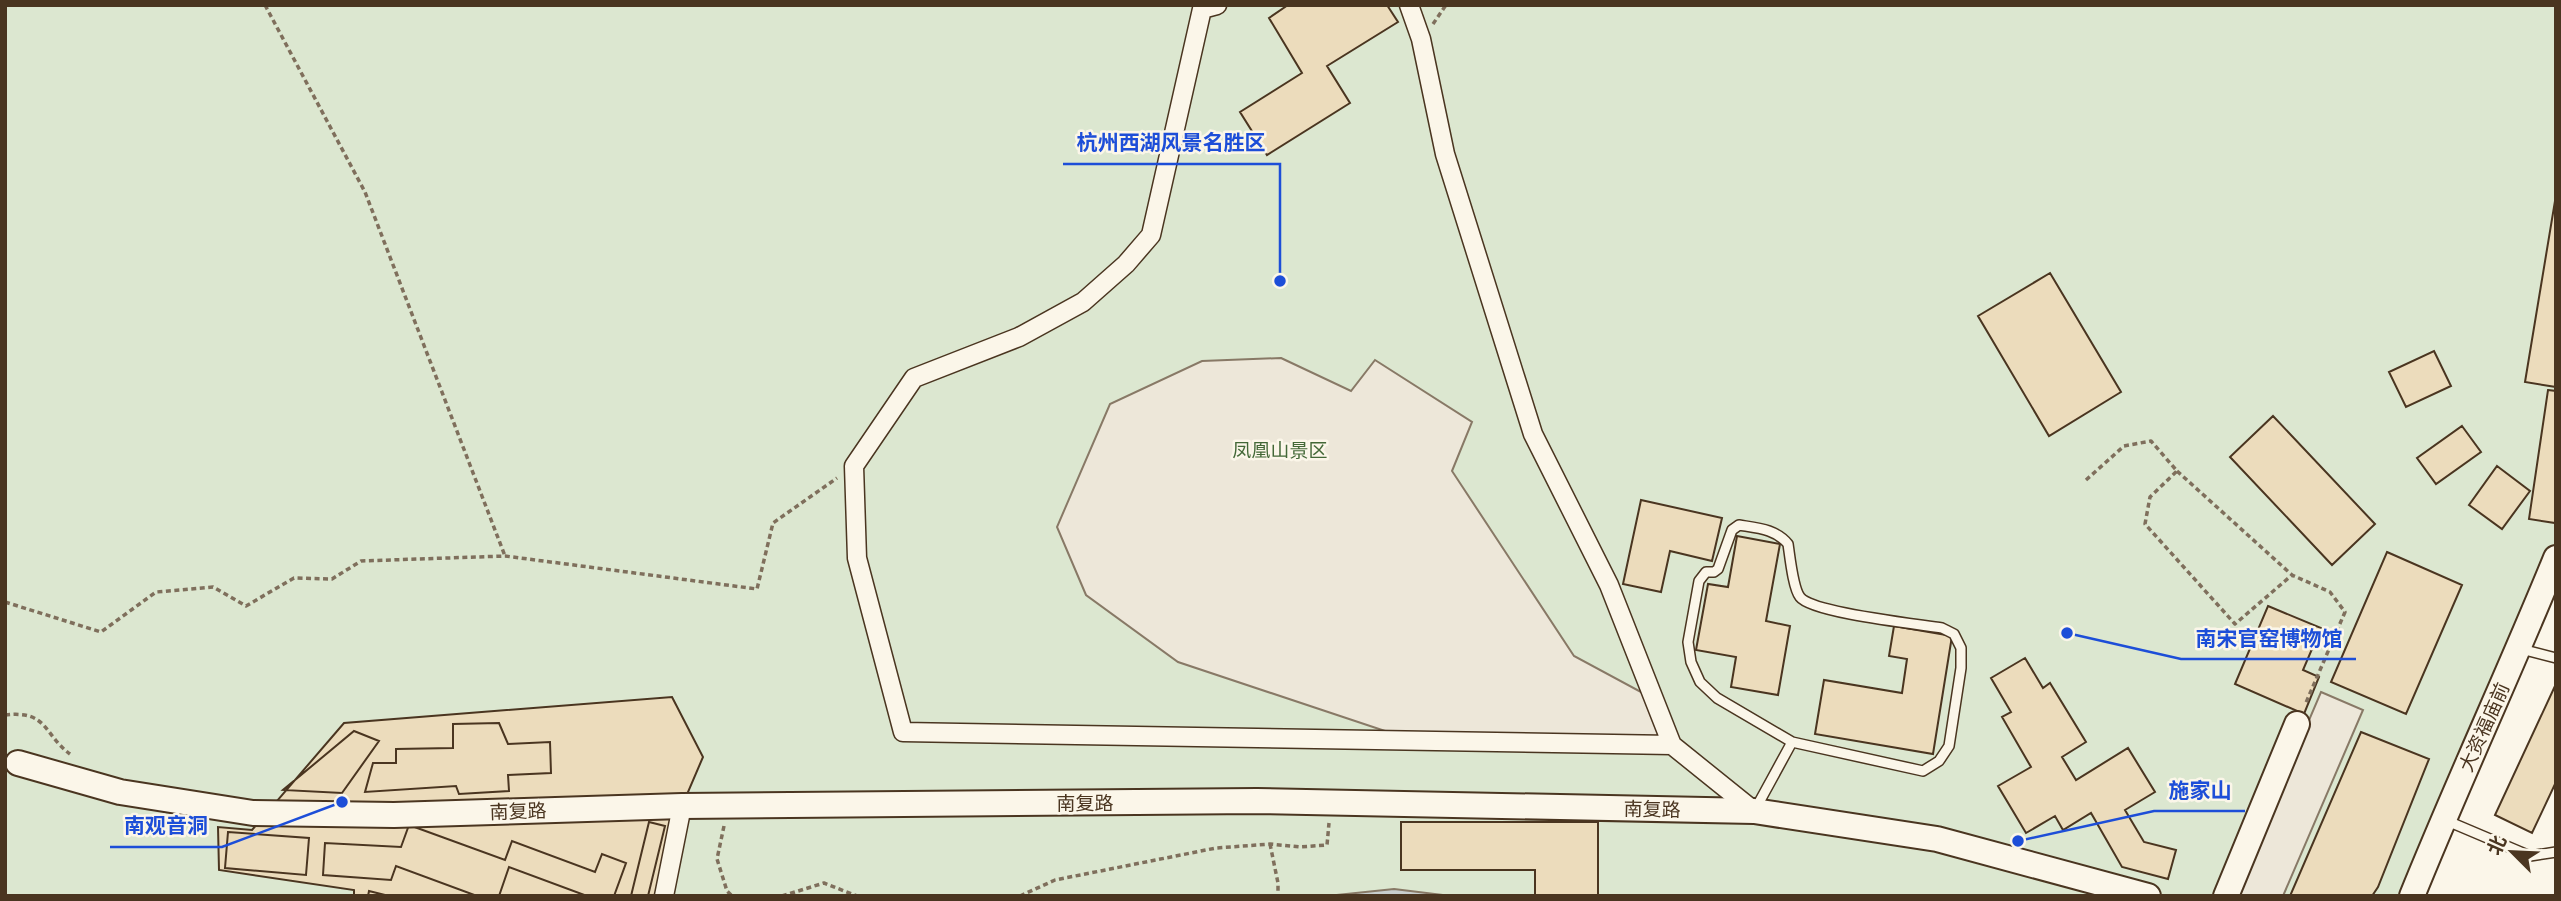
<svg xmlns="http://www.w3.org/2000/svg" width="2561" height="901" font-family="Helvetica,'Noto Sans SC',sans-serif">
<style>
.green{fill:#dce7d0;stroke:#887966;stroke-width:2}
.parking{fill:#ede7d9;stroke:#887966;stroke-width:2}
.water{fill:#c9cecd;stroke:#887966;stroke-width:2}
.building{fill:#ecdcbc;stroke:#4a3520;stroke-width:2}
.lines{fill:none;stroke-linecap:round;stroke-linejoin:round}
.lane-casing{stroke:#4a3520;stroke-width:12}
.street-casing{stroke:#4a3520;stroke-width:21}
.secondary-casing{stroke:#4a3520;stroke-width:28}
.path{stroke:#7f6f5c;stroke-width:3.5;stroke-dasharray:5 3.5;stroke-linecap:butt}
.lane{stroke:#fbf6e9;stroke-width:9}
.street{stroke:#fbf6e9;stroke-width:18}
.secondary{stroke:#fbf6e9;stroke-width:24}
.labels{text-anchor:middle;stroke-width:5;stroke-linejoin:round;paint-order:stroke}
.park-label{font-size:19px;fill:#436837;stroke:#fbf6e9}
.street-label{font-size:19px;fill:#4a3520;stroke:#fbf6e9}
.leader{fill:none;stroke:#1d4ed8;stroke-width:2.5}
.callout-dot{fill:#1d4ed8;stroke:#fbf6e9;stroke-width:2.5}
.callout-label{font-size:21px;text-anchor:middle;font-weight:bold;fill:#1d4ed8;stroke:#fbf6e9;stroke-width:5;stroke-linejoin:round;paint-order:stroke}
</style>
<rect width="100%" height="100%" fill="#fbf6e9"/>
<path class="green" d="M5 5H2556V557L2417 896H5Z"/>
<path class="parking" d="M1281 358 1351 391 1375 360 1472 422 1452 471 1574 656 1654 699 1672 745 1412 740 1178 662 1086 595 1057 527 1110 404 1202 361Z
M2321 692 2363 710 2283 896H2234Z"/>
<path class="water" d="M1394 889 1451 896H1327Z"/>
<path class="building" d="M1288 5H1387L1398 22 1327 66 1350 103 1267 155 1240 112 1302 73 1269 18Z
M2556 195V387L2525 382Z
M2050 273 2121 392 2049 436 1978 316Z
M2434 351 2451 386 2406 407 2389 372Z
M2548 390 2556 391 2555 523 2529 519Z
M2273 416 2375 524 2332 565 2230 457Z
M2462 426 2481 452 2436 484 2417 458Z
M2497 466 2530 491 2502 529 2469 505Z
M1641 500 1722 518 1712 561 1670 551 1661 592 1623 584Z
M1737 536 1780 544 1766 621 1790 626 1778 695 1731 687 1736 657 1696 650 1708 584 1728 587Z
M2387 552 2462 585 2406 714 2331 682Z
M2268 606 2321 628 2303 670 2319 677 2304 714 2235 684Z
M1894 626 1952 636 1933 754 1815 734 1824 680 1902 693 1907 659 1889 656Z
M2025 658 2043 688 2050 683 2086 742 2062 757 2076 780 2128 748 2155 792 2125 810 2144 842 2176 850 2168 879 2122 867 2091 813 2063 830 2055 816 2026 833 1998 786 2031 767 2002 717 2011 712 1991 678Z
M2555 686 2556 782 2532 833 2495 815Z
M672 697 703 757 682 806 664 896H354V890L219 870 218 827 252 830 344 723Z
M499 723 508 744 550 742 551 773 508 775 509 791 459 794 456 786 365 792 373 763H396V749L453 748V724Z
M354 731 379 741 342 793 283 790Z
M2361 732 2429 759 2378 887 2372 896H2290Z
M649 822 665 826 648 896H631Z
M1401 822H1598V895H1535V870H1401Z
M409 825 505 860 512 841 595 872 602 854 626 863 614 896H587L509 867 499 896H477L396 866 391 880 323 875 325 843 401 847Z
M228 832 309 838 306 875 225 868Z
M369 891 389 896H368Z"/>
<g class="lines">
<g class="lane-casing">
<path id="lane" d="M1739 525C1757 528 1776 529 1788 544 1790 557 1793 588 1800 597 1812 613 1917 624 1942 628L1954 634 1961 648V668L1949 746 1939 761 1923 771 1792 742 1717 698 1700 682 1691 662 1688 642 1699 581 1706 572H1714L1718 569 1732 530Z
M2521 649 2556 658
M1756 808 1792 742
M2445 820 2530 856 2556 852"/>
</g>
<g class="street-casing">
<path id="street" d="M1217 5 1202 9 1151 235 1126 264 1083 302 1019 337 914 378 854 466 857 558 903 732 1672 745
M1409 5 1421 39 1445 154 1533 434 1609 585 1672 745 1754 811
M664 896 682 806"/>
</g>
<g class="secondary-casing">
<path id="secondary" d="M18 763 120 792 253 813 394 815 682 806 1257 801 1754 811 1937 839 2148 896
M2226 896 2297 724
M2412 896C2458 782 2510 671 2556 558"/>
</g>
<path class="path" d="M265 5 365 192 505 556
M1433 24 1446 5
M2177 471 2292 575
M2086 480 2124 446 2151 441 2177 471 2150 497 2145 524 2235 624 2292 575 2330 592 2345 612 2305 705
M5 602 101 632 156 592 213 587 246 606 294 578 332 579 361 561 505 556 757 589 773 523 837 478
M5 715C48 710 43 734 70 754
M724 826 717 859 727 891 732 896
M1270 844 1278 883V896
M782 896 824 883 857 896
M1020 896 1055 880 1216 848 1270 844 1300 847 1327 845 1329 823"/>
<use href="#lane" class="lane"/>
<use href="#street" class="street"/>
<use href="#secondary" class="secondary"/>
</g>
<g class="labels">
<g class="park-label">
<text x="1280" y="457">凤凰山景区</text>
</g>
<g class="street-label">
<text transform="translate(2484 727) rotate(-66)" y="7">大资福庙前</text>
<text x="1085" y="810">南复路</text>
<text transform="translate(1652 809) rotate(1)" y="7">南复路</text>
<text transform="translate(518 811) rotate(-2)" y="7">南复路</text>
</g>
</g>
<path class="leader" d="M1280 281L1280 164H1063M2067 633L2181 659H2356M2018 841L2154 811H2245M342 802L222 847H110"/>
<g class="callout-dot">
<circle cx="1280" cy="281" r="7"/>
<circle cx="2067" cy="633" r="7"/>
<circle cx="2018" cy="841" r="7"/>
<circle cx="342" cy="802" r="7"/>
</g>
<g class="callout-label">
<text x="1171" y="150">杭州西湖风景名胜区</text>
<text x="2269" y="646">南宋官窑博物馆</text>
<text x="2200" y="798">施家山</text>
<text x="166" y="833">南观音洞</text>
</g>
<rect width="2561" height="901" fill="none" stroke="#4a3520" stroke-width="14"/>
<g transform="translate(2512 852) rotate(294)" stroke="#fbf6e9" stroke-width="5" paint-order="stroke">
<path d="M0-5L12 26L0 18L-12 26Z" fill="#4a3520"/>
<text y="-10" font-size="19" font-weight="bold" text-anchor="middle" fill="#4a3520">北</text>
</g>
</svg>
